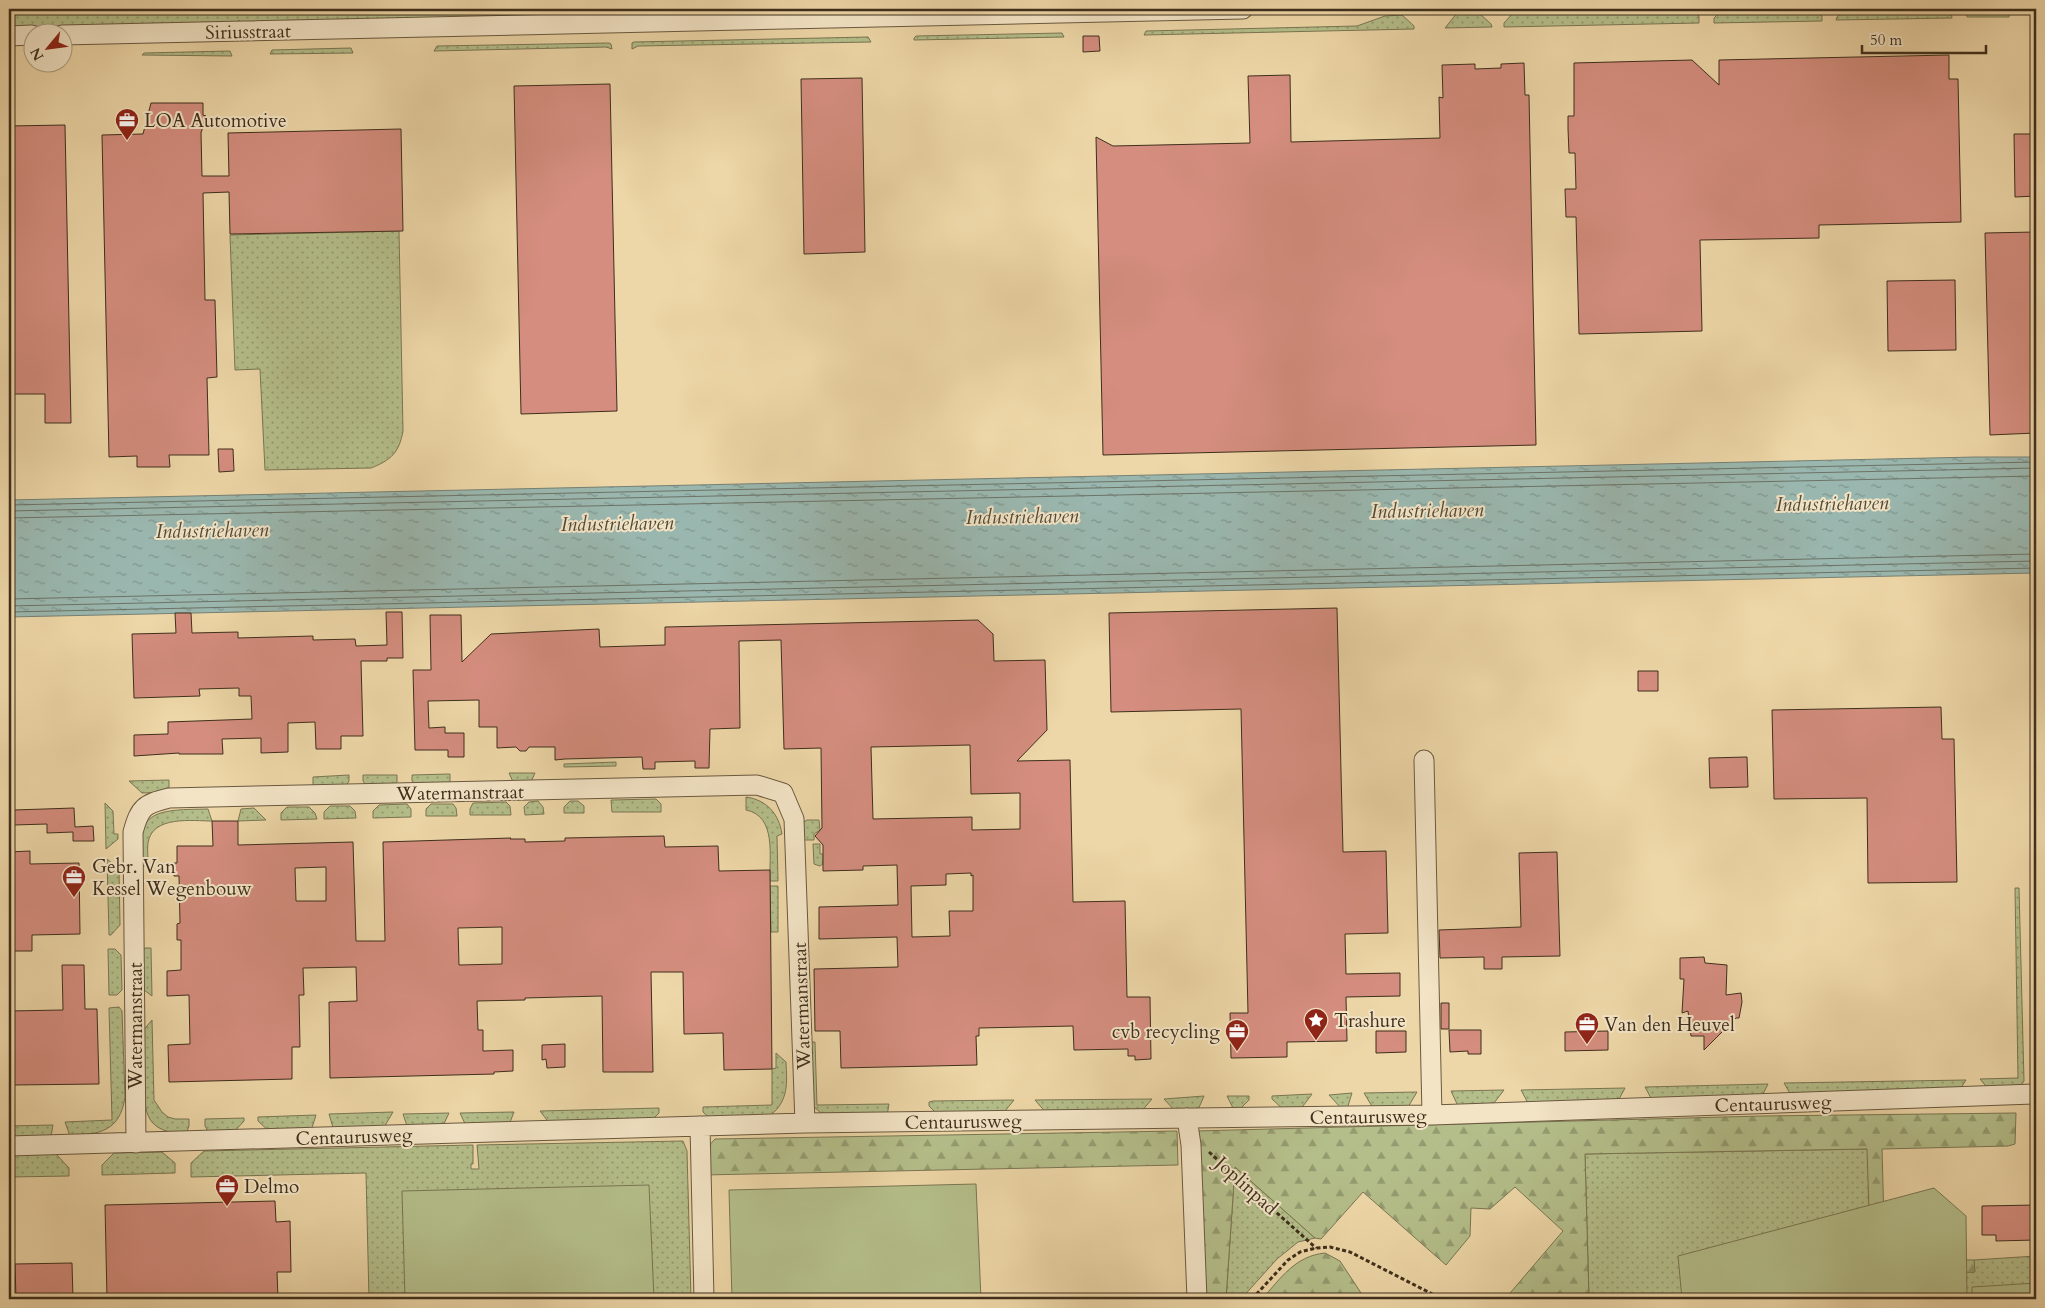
<svg xmlns="http://www.w3.org/2000/svg" width="2045" height="1308" font-family="Cardo,serif">
<style>
.grass{fill:url(#grass-dots);stroke:#7a7653}
.forest{fill:url(#forest-firs);stroke:#7a7653}
.garden{fill:#b4be8a;stroke:#7a7653}
.water{fill:url(#water-ripples);stroke:#768174}
.lines{fill:none;stroke-linecap:round;stroke-linejoin:round}
.shore{stroke:#6c7366;stroke-width:1}
.building{fill:#d48d7e;stroke:#3f2f1c;fill-rule:evenodd}
.minor-casing{stroke:#6a593f;stroke-width:21}
.path{stroke:#3f2f1c;stroke-width:3;stroke-dasharray:4 2.5;stroke-linecap:butt}
.minor{stroke:#f3e4c6;stroke-width:19}
.labels{text-anchor:middle;stroke-width:4;stroke-linejoin:round;paint-order:stroke}
.street-label{font-size:19px;fill:#3f2f1c;stroke:#f3e4c6}
.poi-label{font-size:19px;fill:#3f2f1c;stroke:#f3e4c6;text-anchor:start}
.water-label{font-size:20px;font-style:italic;fill:#514a39;stroke:#f3e4c6}
</style>
<defs>
<pattern id="grass-dots" width="8" height="8" patternUnits="userSpaceOnUse" patternTransform="scale(1.25)"><rect width="8" height="8" fill="#b4be8a"/><path d="M2 2h.1M6 6h.1" fill="none" stroke="#949b70" stroke-width="1.8" stroke-linecap="round"/></pattern>
<pattern id="forest-firs" width="22" height="20" patternUnits="userSpaceOnUse" patternTransform="scale(1.25)"><rect width="22" height="20" fill="#b4be8a"/><path d="M5 1l3.5 6h-7zM16 11l3.5 6h-7z" fill="#949b70"/></pattern>
<pattern id="water-ripples" width="26" height="14" patternUnits="userSpaceOnUse" patternTransform="scale(1.25)"><rect width="26" height="14" fill="#9ab7af"/><path d="M2 4q2-2 4 0t4 0M15 11q2-2 4 0t4 0" fill="none" stroke="#7f958e"/></pattern>
</defs>
<rect width="100%" height="100%" fill="#edd6a7"/>
<filter id="stains"><feTurbulence type="fractalNoise" baseFrequency=".004" numOctaves="4"/><feColorMatrix values="0 0 0 0 .2 0 0 0 0 .09 0 0 0 0 .02 0 0 0 .5 -.17"/></filter>
<radialGradient id="worn" r=".72"><stop offset=".6" stop-color="#630" stop-opacity="0"/><stop offset="1" stop-color="#630" stop-opacity=".3"/></radialGradient>
<path class="grass" d="M246 9H682L679 13 240 22 239 20 237 22 9 27V14Z
M1692 9 1699 16V23L1504 27V23L1514 12Z
M1723 9H1814L1822 16V21L1714 23V18Z
M1845 9H1948L1951 12 1952 18 1836 20 1837 17Z
M1970 9H2009V17H1967V12Z
M1457 13H1479L1491 24 1492 27 1445 28Z
M1402 15 1414 26V29L1144 35 1146 31 1357 26 1385 16Z
M1062 33 1064 37 914 40V38L916 36Z
M868 37 871 42 638 46 632 49V43L634 42Z
M609 43 611 44 612 49 606 47 434 51 437 46Z
M351 48 353 53 270 54 272 50Z
M230 51 232 56 142 55 144 53Z
M399 231 403 431C399 453 391 460 371 468L265 470 260 369 235 370 230 235Z
M616 762V766L564 767V764Z
M509 773H535L530 784H514Z
M450 774V786H418L412 781V775Z
M349 775V781L345 788 318 789 313 785V777Z
M363 775H397V782L391 787 368 788 363 781Z
M169 780V792L142 793 129 781Z
M746 797C767 800 779 814 782 834L777 836 778 881H770C769 857 777 816 746 810Z
M656 799 661 804V812H612L611 800Z
M538 801 543 807 544 814 525 815 524 807 529 802Z
M570 801H578L584 806V813H564V807Z
M506 802 510 806 511 815H470V809L473 803Z
M105 803 113 811 114 834H118V839L106 849Z
M407 804 411 809V817L373 818V811L379 805Z
M431 804H453L456 808 457 816H426V809Z
M330 806H350L355 811 356 818 324 819V812Z
M287 807H309L315 813 317 819 281 820V813Z
M254 808 266 820 238 821 241 809Z
M208 809 212 821C193 821 152 815 148 843 147 850 148 859 149 866H136C135 808 160 810 208 809Z
M807 820H819L820 830 814 834V840H799L802 823Z
M813 844H820V854H823V864L820 866 814 864Z
M107 859 119 869 120 925 111 935H109Z
M770 886H778V932H771Z
M2015 888H2019L2024 1081 2016 1092H1991L1980 1079 2018 1078Z
M145 948H151L152 996 139 986V954Z
M108 949H115L121 955 122 990 117 995H109Z
M119 1007 122 1011 125 1097C120 1132 99 1134 70 1136L65 1122 112 1120 109 1008Z
M152 1020 154 1100 162 1112 168 1117 175 1119H189V1126L186 1134C145 1132 145 1114 143 1080 142 1064 141 1049 141 1033Z
M808 1042H815L817 1105 889 1104 887 1116 821 1113 813 1106Z
M776 1053 786 1062C787 1082 789 1100 771 1115L714 1122 703 1112V1107L772 1105V1069L776 1068Z
M1966 1080 1957 1094 1792 1097 1784 1083Z
M1768 1084 1761 1098 1652 1100 1645 1087Z
M1625 1088 1618 1101 1528 1103 1521 1090Z
M1504 1090 1494 1103 1458 1106 1451 1091Z
M1417 1092 1408 1107 1373 1108 1364 1093Z
M1352 1093 1347 1109H1342L1329 1095Z
M1312 1094 1300 1110H1284L1272 1099V1096Z
M1204 1096 1197 1112H1176L1164 1099Z
M1227 1096H1249V1100L1238 1111 1234 1110Z
M1152 1099 1140 1113 1048 1115 1035 1100Z
M1014 1100 1001 1116 940 1117 929 1106V1102L933 1101Z
M659 1108V1113L649 1123 550 1124 540 1111Z
M393 1112 383 1129 334 1131 329 1114Z
M514 1112 509 1125 467 1128 460 1113Z
M449 1113 442 1128 408 1129 403 1114Z
M316 1115 311 1131 270 1132 258 1121V1117Z
M244 1118V1121L233 1133H209L205 1126V1119Z
M53 1125 51 1136 12 1137 9 1134V1126Z
M683 1141 687 1151 691 1299H369L366 1173 191 1177V1163L204 1151 473 1145V1164H471V1169H479L477 1145Z
M1868 1149 1871 1274 1974 1272V1260L2036 1256V1299H1589L1585 1154Z
M162 1152 175 1163V1173L102 1175V1165L114 1153Z
M56 1154 69 1168V1176L9 1177V1155Z
M1235 1167 1315 1238 1298 1242 1277 1259 1241 1299H1226Z"/>
<path class="forest" d="M2016 1113 2015 1144 2008 1146 1882 1149 1885 1259 1974 1260 1975 1272 1871 1274 1867 1149 1585 1154 1589 1299H1505L1563 1231 1515 1187 1490 1209 1471 1208 1470 1236 1446 1265 1363 1192 1321 1239 1315 1238 1235 1167 1226 1299H1199L1195 1131 1762 1116Z
M1177 1131 1178 1165 703 1175 705 1150 715 1139Z
M1325 1253 1340 1261 1365 1299H1262C1281 1278 1295 1256 1325 1253Z"/>
<path class="garden" d="M976 1184 981 1299H732L729 1190Z
M649 1185 654 1299H405L402 1191Z
M1934 1188 1966 1216 1967 1299H1682L1678 1256Z
M2036 1283V1299H1972V1287Z"/>
<path class="water" d="M1976 457H2036V573L9 617V500Z"/>
<g class="lines">
<path class="shore" d="M9 505 2036 462
M9 511 2036 468
M9 518 2036 476
M9 599 2036 554
M9 606 2036 561
M9 612 2036 568"/>
</g>
<path class="building" d="M1083 36H1099L1100 51 1083 52Z
M1949 55V79H1958L1961 222 1819 225V238L1700 240 1702 331 1579 334 1576 217H1566L1565 189H1576L1575 153H1569L1568 129V116H1574V63L1692 60 1719 85V60Z
M1524 63 1525 95H1529L1536 445 1103 455 1096 137 1113 146 1250 143 1248 76 1290 75 1291 142 1440 138 1439 97 1443 98 1442 65 1475 64V69L1501 68V64Z
M862 78 865 252 804 254 801 79Z
M610 84 617 411 521 414 514 86Z
M151 103H203V115L206 116 201 133 202 176H229L228 133 401 129 403 231 230 234 229 192 203 193 205 300H215L217 377 207 378 209 455H169L170 467H137V456L109 457 102 135 143 134Z
M65 125 71 423H45V394H9V126Z
M2014 134H2036V196L2015 197Z
M2036 232V433L1990 435 1985 233Z
M1955 280 1956 350 1888 351 1887 281Z
M218 449H233L234 471 219 472Z
M1337 608 1343 852 1386 851 1388 933 1345 934 1346 974 1400 973V996L1346 997 1347 1041 1287 1042V1057L1231 1058 1230 1013H1248L1241 709 1111 712 1109 613Z
M386 612H402L403 658H387V661H361L363 736H341V749H316L315 722 288 723V752L261 753V738L222 739 223 754H179V753L134 756V735L168 734V722L252 719 251 696H239V688L199 689 200 696 134 698 132 634 176 633 175 613H191L192 633 238 632V638L313 636V640L355 639 356 646 387 645Z
M430 615H461L462 662 491 634 599 629 600 647 665 645V627L978 620 993 634 994 661 1045 660 1047 730 1017 761 1070 760 1073 902 1125 901 1127 997H1150L1151 1059 1135 1060V1056H1128V1049L1074 1050 1073 1026 979 1028V1036H976L977 1065 841 1068 840 1031H815L814 969 898 967 897 937 819 939V907L898 905 897 865 863 866V870L823 871V845L815 836 822 828 821 748 784 749 781 640 739 641 740 728 710 729 709 768H695V761L655 762V769H643L642 757 565 759 555 760V747H529L526 751H520L516 747 497 748V727H479V700L428 701 429 728 445 727V733H464V757H448V750H415L413 670H431ZM970 745 971 794 1020 793V829L972 830V817L873 819 871 747ZM971 873V876L973 875V911H949L950 936 912 937 911 886 946 885V874Z
M1638 671H1658V691H1638Z
M1941 707 1942 739H1954L1957 882 1868 883 1867 798 1774 799 1772 710Z
M1747 757 1748 787 1710 788 1709 758Z
M74 808 75 827 93 826 94 841H73V832L47 833V824L14 825V810Z
M212 821H238V845L353 842 356 941H385L383 842 511 838 510 839H525V842L565 841V838L664 836 665 847 718 846 719 871 770 870 772 1069 724 1070 723 1033 684 1034 683 972H651L653 1072H603L602 996 525 998V1000L477 1001 478 1030H483V1051L513 1050V1071L494 1072V1074L330 1078 329 1002 357 1001 356 967 303 968 304 995H299L300 1047H292V1079L169 1082 168 1045 190 1044 189 995 167 996V971L181 970V940H177V924L180 923 179 876H174V863H177V846H213ZM326 867V901H296L295 868ZM502 927V964L459 965 458 928Z
M30 851V864L79 863 80 934 32 935V951H9V852Z
M1557 852 1560 956 1502 957V969H1484V957L1440 958 1439 930 1521 927 1519 853Z
M1704 957 1705 963 1727 965 1726 995 1741 993 1742 1002 1739 1018H1736L1704 1050V1036H1691L1688 1011 1682 1013 1684 979H1680V958Z
M62 965H84L85 1009H97L99 1084 12 1085 11 1068H9V1011L63 1010Z
M1441 1003H1449V1029H1441Z
M1449 1030H1481V1054H1468V1051L1450 1052Z
M1376 1031H1406V1052L1376 1053Z
M1608 1031V1050L1565 1051V1032Z
M565 1044V1067L547 1068 546 1059 542 1060V1045Z
M275 1201 276 1222 290 1221 291 1272H277L278 1299H107L105 1205Z
M2036 1205V1240L1996 1241V1235H1982V1206Z
M72 1263 73 1299H16L15 1264Z"/>
<g class="lines">
<g class="minor-casing">
<path id="minor" d="M62 35 1243 9
M9 36 32 35
M1424 760 1432 1115
M1187 1118 1191 1145 1197 1299
M700 1126 704 1299
M136 1143 133 832C140 807 144 804 169 798L757 785 783 793 794 819 805 1123
M9 1146 805 1123 1432 1115 2036 1094"/>
</g>
<path class="path" d="M1209 1152 1316 1248
M1252 1299 1288 1260 1300 1252 1316 1248 1330 1247 1350 1252 1442 1299"/>
<use href="#minor" class="minor"/>
</g>
<defs>
<g id="office-pin" transform="scale(1.25)"><path d="M0 17L-7.5 6A9.5 9.5 0 1 1 7.5 6Z" fill="#8f2418" stroke="#f3e4c6"/><path d="M-6-3h4V-5.5h4V-3h4V5H-6ZM-1-4.5V-3h2v-1.5ZM-6 0V1H6V0Z" fill="#fff"/></g>
<g id="sight-pin" transform="scale(1.25)"><path d="M0 17L-7.5 6A9.5 9.5 0 1 1 7.5 6Z" fill="#8f2418" stroke="#f3e4c6"/><path d="M0-6L1.8-2.2L6-1.7L2.9 1.2L3.7 5.4L0 3.3L-3.7 5.4L-2.9 1.2L-6-1.7L-1.8-2.2Z" fill="#fff"/></g>
</defs>
<g fill-rule="evenodd">
<use href="#office-pin" x="127" y="120"/>
<use href="#office-pin" x="74" y="877"/>
<use href="#sight-pin" x="1316" y="1020"/>
<use href="#office-pin" x="1587" y="1024"/>
<use href="#office-pin" x="1237" y="1031"/>
<use href="#office-pin" x="227" y="1186"/>
</g>
<g class="labels">
<g class="street-label">
<text transform="translate(248 31) rotate(-1)" y="7">Siriusstraat</text>
<text transform="translate(460 792) rotate(-1)" y="7">Watermanstraat</text>
<text transform="translate(801 1006) rotate(-92)" y="7">Watermanstraat</text>
<text transform="translate(135 1026) rotate(-90)" y="7">Watermanstraat</text>
<text transform="translate(1773 1103) rotate(-2)" y="7">Centaurusweg</text>
<text transform="translate(1368 1116) rotate(-1)" y="7">Centaurusweg</text>
<text transform="translate(963 1121) rotate(-1)" y="7">Centaurusweg</text>
<text transform="translate(354 1136) rotate(-2)" y="7">Centaurusweg</text>
<text transform="translate(1247 1185) rotate(42)" y="7">Joplinpad</text>
</g>
<g class="poi-label">
<text x="144" y="127">LOA Automotive</text>
<text x="92" y="873">Gebr. Van<tspan x="92" dy="22">Kessel Wegenbouw</tspan></text>
<text x="1334" y="1027">Trashure</text>
<text x="1604" y="1031">Van den Heuvel</text>
<text x="1220" y="1038" text-anchor="end">cvb recycling</text>
<text x="244" y="1193">Delmo</text>
</g>
<g class="water-label">
<text transform="translate(1832 503) rotate(-1)" y="7">Industriehaven</text>
<text transform="translate(1427 510) rotate(-1)" y="7">Industriehaven</text>
<text transform="translate(1022 516) rotate(-1)" y="7">Industriehaven</text>
<text transform="translate(617 523) rotate(-1)" y="7">Industriehaven</text>
<text transform="translate(212 530) rotate(-1)" y="7">Industriehaven</text>
</g>
</g>
<rect width="2045" height="1308" fill="none" stroke="#edd6a7" stroke-width="30"/>
<rect x="10" y="10" width="2025" height="1288" fill="none" stroke="#3f2f1c" stroke-width="2.5"/>
<rect x="15" y="15" width="2015" height="1278" fill="none" stroke="#3f2f1c"/>
<g transform="translate(48 48) rotate(241)"><circle r="24" fill="#f3e4c6" stroke="#ab9c82"/>
<path d="M0-4L9 19L0 12L-9 19Z" fill="#8f2418"/>
<text y="-8" font-size="14" font-weight="bold" text-anchor="middle" fill="#3f2f1c">N</text>
</g>
<path d="M1862 45v8h124v-8" fill="none" stroke="#3f2f1c" stroke-width="2.5"/>
<text x="1870" y="45" font-size="15" fill="#3f2f1c" stroke="#f3e4c6" stroke-width="4" paint-order="stroke">50 m</text>
<rect width="100%" height="100%" filter="url(#stains)"/>
<rect width="100%" height="100%" fill="url(#worn)"/>
</svg>
